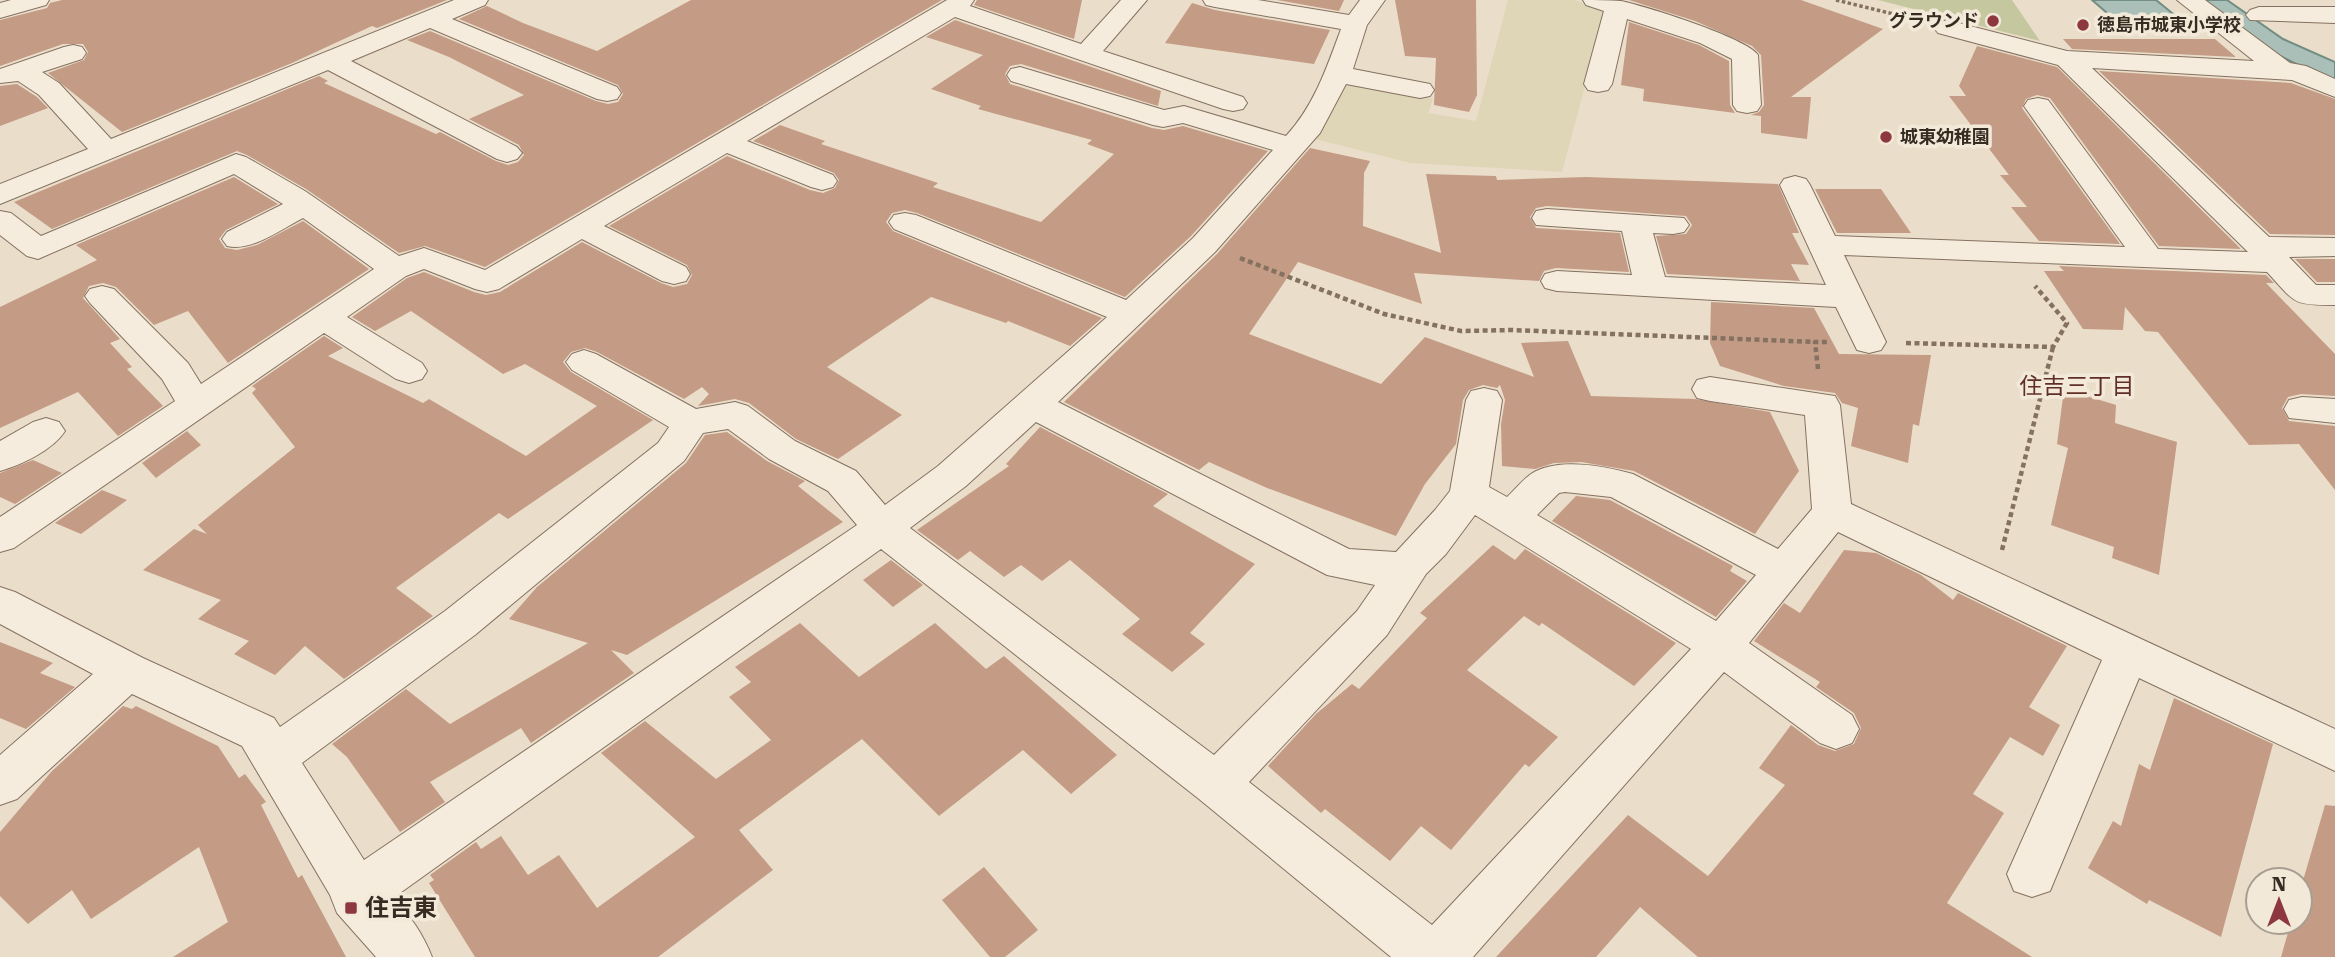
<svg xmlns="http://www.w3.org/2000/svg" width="2335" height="957" font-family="'Roboto Serif','Noto Sans JP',serif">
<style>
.farmland{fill:#dfd6b8}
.green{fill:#c5c79f}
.water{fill:#aabfb7;stroke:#718d84;stroke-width:2}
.building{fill:#c49b85}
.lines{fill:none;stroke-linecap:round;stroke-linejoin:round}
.minor-casing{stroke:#857160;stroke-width:2}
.path-far1{stroke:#857160;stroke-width:3.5;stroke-dasharray:3.5 2.5;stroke-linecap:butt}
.path{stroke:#857160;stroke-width:4.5;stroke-dasharray:5 3.5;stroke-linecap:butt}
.minor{fill:#f5ecdd;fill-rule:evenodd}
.poi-dot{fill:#8d373e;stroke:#f2e9d9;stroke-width:2.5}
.labels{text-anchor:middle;stroke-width:7;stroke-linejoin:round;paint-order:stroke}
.far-poi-label{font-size:18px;font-weight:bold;fill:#372b22;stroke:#f2e9d9;text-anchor:start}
.neighbourhood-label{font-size:23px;fill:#5f2e26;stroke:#f2e9d9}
.near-poi-label{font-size:24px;font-weight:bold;fill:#372b22;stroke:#f2e9d9;text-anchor:start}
</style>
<rect width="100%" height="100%" fill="#eadeca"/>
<path class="farmland" d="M1508 0H1575L1605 11 1562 172 1410 163 1315 139 1336 106 1344 81 1433 99 1428 113 1476 121Z"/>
<path class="green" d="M1878 0H2012L2040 41Z"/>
<path class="water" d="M2092 0H2156L2193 30 2128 31Z
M2200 0H2227L2283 39 2335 62V83L2280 56Z"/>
<path class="building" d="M62 0H447L377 28 372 26 292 63 122 132 48 73 84 60 88 52 83 44H63L0 66V20L47 8 50 3Z
M691 0H942L485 267 425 246 399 253 306 189 247 155 237 151 52 229 14 202 319 76 328 81 324 83 436 134 440 132 496 161 508 165 518 162 524 155 519 145 469 119 524 95 449 57 407 40 430 31 596 101 608 104 618 102 623 94 618 85 459 19 487 6 523 23 597 51Z
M977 0H1082L1074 39 974 5Z
M1277 0H1344L1339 11Z
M1395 0H1476L1477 95 1469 112 1434 105 1436 58 1405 56Z
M1629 0H1801L1883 29 1791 97H1811L1807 139 1761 133V116L1751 115 1759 112 1764 105 1761 55 1752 46 1695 21Z
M1192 3 1215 10 1330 30 1314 64 1165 43Z
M955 20 1161 91 1158 106 1021 64 1010 66 1005 74 1010 84 1152 128 1164 130 1183 126 1268 151 1191 236 1125 297 917 213 905 210 892 213 886 222 893 231 1102 318 1070 346 1008 321 1006 323 931 297 827 367 902 415 838 459 796 439 749 403 735 399 698 406 709 394 702 387 684 399 597 352 585 348 571 352 563 362 571 372 653 420 508 519 499 513 396 588 433 616 344 679 305 646 275 675 234 654 249 641 198 619 221 600 143 570 194 529 207 534 198 525 295 447 252 393 256 389 252 386 324 336 343 348 328 356 423 403 429 399 526 456 597 406 525 364 503 374 411 311 375 331 352 317 407 278 424 272 474 292 486 295 500 292 582 242 661 283 673 287 687 284 692 275 687 265 609 226 727 156 810 190 823 193 835 188 839 180 834 173 753 141 780 125 825 141 821 144 938 183 933 187 1041 222 1114 154 1087 144 1092 140 978 109 981 106 931 89 983 55 926 37Z
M1629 22 1699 45 1729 61 1730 105 1735 113 1643 101 1644 89 1621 85Z
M2063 39H2215L2236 57 2072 49Z
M1977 46 2057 67 2241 249 2159 246 2050 98 2037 95 2026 99 2022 108 2120 244 2039 241 2011 207H2027L2000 175H2009L1949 96H1966L1959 86Z
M2099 71 2291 83 2335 99V235L2270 234Z
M17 84 37 97 48 108 0 126V86Z
M1310 148 1370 161 1364 173 1363 226 1441 253 1426 174 1496 176 1497 180 1586 177 1778 184 1799 233H1792L1809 265 1791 264 1800 281 1667 274 1656 236 1686 234 1692 225 1686 216 1547 206 1536 208 1530 217 1536 228 1620 233 1629 272 1556 268 1544 271 1539 281 1414 273 1422 304 1298 262 1249 334 1381 384 1425 337 1534 377 1521 343 1568 341 1591 396 1695 399 1770 412 1799 471 1755 534 1634 471 1581 462 1554 463 1535 469 1502 466 1501 424 1505 400 1500 385 1497 388 1483 385 1469 390 1463 400 1456 444 1425 484 1396 536 1267 488 1209 462 1199 470 1064 402 1217 254Z
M234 177 278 204 226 230 219 239 225 248 237 250 257 245 303 221 369 269 228 363 188 311 154 325 116 287 103 283 89 286 83 298 120 339 110 343 132 367 127 369 163 406 118 436 78 392 0 428V307L97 260 76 245Z
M1815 189H1881L1911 233H1837Z
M2295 259H2335V282H2317Z
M2059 266 2266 275 2274 283H2266L2335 354V396L2301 394 2288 397 2282 408 2289 421 2335 426V490L2299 444 2249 445 2158 332 2145 331 2125 307 2123 330 2083 329 2044 271H2064Z
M1711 302 1814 308 1839 354 1931 355 1919 426 1913 424 1908 463 1851 446 1858 408 1842 403 1835 393 1784 386 1720 366 1710 343Z
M2064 389 2116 405 2115 423 2177 442 2159 575 2112 558 2114 547 2051 525 2068 448 2057 444Z
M1040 427 1168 494 1153 506 1255 564 1190 633 1205 644 1172 672 1122 634 1140 619 1070 560 1042 581 1021 565 1004 577 970 551 958 560 917 530 1009 466 1006 464Z
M187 431 201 445 156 478 142 463Z
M727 432 767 461 805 481 798 486 843 522 627 655 611 650 634 673 531 743 521 728 430 782 445 802 400 832 347 757 332 744 406 689 450 724 588 643 509 619 537 587 686 463 705 435Z
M33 460 62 473 15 504 0 497V473Z
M102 490 127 500 81 534 55 523Z
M1576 496 1610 500 1733 566 1730 571 1747 581 1716 617 1552 521Z
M1493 545 1515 560 1525 549 1676 643 1634 686 1542 623 1539 626 1524 616 1467 670 1558 737 1529 767 1525 764 1451 850 1421 826 1390 861 1325 809 1321 813 1268 766 1316 714 1352 684 1359 689 1427 618 1420 613Z
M1844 550 1876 553 1921 575 1953 600 1958 593 2067 646 2029 707 2060 725 2043 756 2010 737 1973 794 2004 813 1947 903 2032 957H1698L1640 907 1596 957H1496L1628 815 1708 876 1785 785 1759 768 1791 725 1818 745 1835 751 1854 744 1861 728 1854 713 1816 687 1820 682 1754 641 1784 603 1800 613Z
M891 560 923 585 893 607 863 580Z
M800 623 859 677 935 623 986 669 1004 656 1117 755 1071 794 1023 750 939 816 862 739 739 830 773 870 658 957H475L429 883 434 880 430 875 476 842 481 849 501 836 528 875 559 855 597 908 695 837 601 753 645 721 716 779 771 740 729 697 751 682 735 667Z
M0 642 53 663 40 673 75 687 26 729 0 718Z
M2174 698 2273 744 2221 937 2149 900 2147 904 2088 868 2113 821 2121 826 2139 764 2150 770Z
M123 706 132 709 136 706 218 746 239 778 245 774 266 802 261 805 298 878 302 875 346 957H173L228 922 199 847 91 919 72 890 28 924 0 896V832L52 771Z
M2325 805 2335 806V957H2281L2291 922H2300V891Z
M984 867 1038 930 1005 957H990L942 900Z"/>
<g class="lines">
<g class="minor-casing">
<path id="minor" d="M11 0H49L46 5 0 18V3Z
M454 0H488L485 5 452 19 617 87 621 93 617 99 607 101 597 99 430 28 351 61 517 147 522 153 517 159 507 162 497 159 328 70 0 204V184L88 149 39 95 18 81 0 83V69L64 47 73 45 82 47 86 53 82 59 42 72 59 83 111 139Z
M947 0H974L970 6 1081 44 1121 0H1147L1103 51 1243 97 1247 103 1243 109 1233 111 1223 109 955 17 747 141 833 175 837 181 833 187 822 190 811 187 727 153 604 226 686 267 690 274 686 281 674 284 662 281 582 239 499 289 487 292 475 289 424 269 406 276 347 317 422 363 427 371 422 379 409 383 396 379 324 333 14 548 0 552V517L175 401 162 379 90 303 85 296 90 289 102 286 114 289 188 363 201 384 374 269 303 218C281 229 252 252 227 246L222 239 227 232 283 204 234 174 38 259 27 256 0 235V211L11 213 41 236 236 154 246 157 305 191 399 256 424 248 485 270Z
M1203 0H1258L1349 15 1360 0H1385L1367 25 1353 69 1430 84 1434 90 1430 96 1420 98 1346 84 1320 133 1215 252 1058 402 1349 549 1396 552 1435 510 1450 491 1466 400 1471 391 1484 388 1497 391 1502 400 1489 487 1507 497C1515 490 1522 480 1531 474 1557 457 1604 466 1633 474L1778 549 1812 509 1805 415 1710 401 1697 398 1692 389 1697 380 1710 377 1835 396 1840 405 1851 504 2335 729V771L2139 678 2050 891 2032 897 2014 891 2007 874 2102 660 1838 532 1749 643 1852 715 1859 729 1852 743 1836 749 1820 743 1724 672 1473 957H1391L1199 799 881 549 393 898C410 915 423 934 432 957H376L337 913 330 895 242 746 132 694 17 799 0 805V755L93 674 0 624V587L15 592 143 658 274 718 280 727 445 611 658 443 669 427 572 370 566 362 572 354 584 350 596 354 696 409 735 402 748 406 795 441 856 471 885 505 938 466 1107 317 894 229 889 222 894 215 905 213 916 215 1126 300 1193 238 1273 150 1183 123 1163 127 1153 125 1011 81 1007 75 1011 69 1020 67 1164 110 1184 106 1286 136C1314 106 1327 67 1341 29L1215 7 1206 5ZM1036 422 1327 575 1375 585 1357 611 1214 755 910 528 966 486ZM728 429 769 459 828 491 857 525 364 860 302 763 475 635 684 461 703 433ZM1565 492 1611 497 1756 575 1716 621 1537 515 1559 493ZM1475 515 1691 649 1432 925 1249 782 1387 635 1426 574 1446 554Z
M1583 0C1595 0 1609 0 1621 1 1645 6 1747 38 1758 55L1761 105 1757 111 1747 113 1737 111 1733 105 1732 59 1700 43 1627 19 1612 84 1608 90 1598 92 1588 90 1584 84 1604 11 1586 5Z
M2177 0H2205L2290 63 2306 66 2335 79V97L2292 80 2092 68 2269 237 2335 238V256L2289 257 2316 285H2335V305C2291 305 2296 303 2267 272L1844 255 1886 342 1881 350 1869 353 1857 350 1836 307 1557 291 1545 288 1541 281 1545 274 1557 271 1632 275 1622 231 1536 225 1532 218 1536 211 1547 209 1684 218 1689 225 1684 232 1673 234 1653 233 1665 277 1826 285 1780 185 1784 179 1795 176 1806 179 1810 185 1835 236 2125 247 2024 106 2028 100 2038 98 2048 100 2158 249 2248 252 2058 65 1938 33 1934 28 1938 23 1947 20 2067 51 2254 61Z
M2259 7H2335V23L2250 20 2246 15 2250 10Z
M2302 397 2335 399V423L2289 418 2284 409 2289 400Z
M46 418 59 422 65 431C53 450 21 465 0 471V441L33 422Z"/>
</g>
<path class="path-far1" d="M1836 0 1914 19"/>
<path class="path" d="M1240 258 1384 314 1461 331 1512 330 1815 342
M1906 343 2053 347 2067 323 2035 286
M1818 369 1815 342H1828
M2002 550 2053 347"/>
<use href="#minor" class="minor"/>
</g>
<g class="poi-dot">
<circle cx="1993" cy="21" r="7"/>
<circle cx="2083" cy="25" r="7"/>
<circle cx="1886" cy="137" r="7"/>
<rect x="344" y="901" width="14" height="14" rx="3.5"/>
</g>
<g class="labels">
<g class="far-poi-label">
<text x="1979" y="27" text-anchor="end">グラウンド</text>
<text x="2097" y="31">徳島市城東小学校</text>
<text x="1900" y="143">城東幼稚園</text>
</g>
<g class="neighbourhood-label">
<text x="2077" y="394">住吉三丁目</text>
</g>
<g class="near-poi-label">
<text x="365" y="916">住吉東</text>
</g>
</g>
<g transform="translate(2279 901)"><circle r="33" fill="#f2e9d9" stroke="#a79d90" stroke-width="2"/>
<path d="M0-5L12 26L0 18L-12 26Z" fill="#8d373e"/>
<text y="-10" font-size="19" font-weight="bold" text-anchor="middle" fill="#372b22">N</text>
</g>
</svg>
